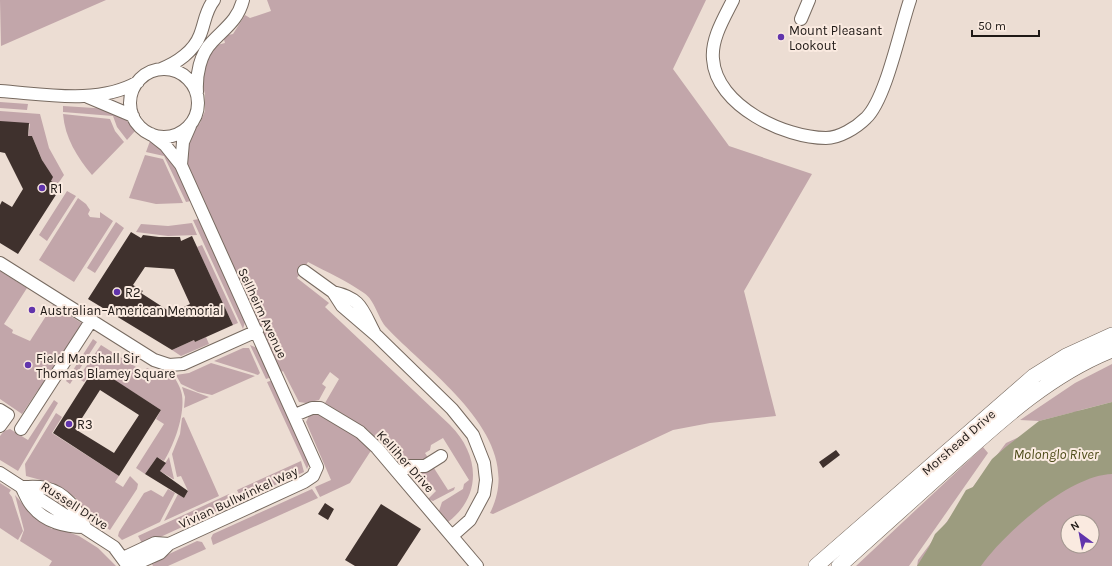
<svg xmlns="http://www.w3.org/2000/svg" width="1112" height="566" font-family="Karla,sans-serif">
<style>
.green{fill:#c2a6aa;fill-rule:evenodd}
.water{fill:#9c9c7f}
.building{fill:#3f312d;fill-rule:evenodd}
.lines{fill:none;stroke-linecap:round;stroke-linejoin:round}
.minor-casing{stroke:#776a60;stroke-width:14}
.major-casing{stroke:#776a60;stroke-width:16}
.minor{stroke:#fff;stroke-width:12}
.major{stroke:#fff;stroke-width:15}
.poi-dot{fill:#6134ac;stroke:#faeae0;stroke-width:1.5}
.labels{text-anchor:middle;stroke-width:4;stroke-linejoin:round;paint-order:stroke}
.poi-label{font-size:13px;fill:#1f1916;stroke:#faeae0;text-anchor:start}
.street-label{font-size:13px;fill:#1f1916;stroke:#faeae0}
.water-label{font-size:14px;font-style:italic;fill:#4f4d1a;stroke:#faeae0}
</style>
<rect width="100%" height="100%" fill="#ecddd3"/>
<path class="green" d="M0 0H106L1 46Z
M267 0H706L673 69 729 146 812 174 744 291 776 416 710 423 673 430 493 514 490 513C528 438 430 374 387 328 378 319 375 300 364 293 347 281 327 272 308 262L297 278 329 303 325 307 450 425C480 455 482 496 448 522L439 511 442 502 463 489 464 484 469 480 443 438 431 445 430 450 425 453 430 461 403 466 368 430 325 403 339 379 330 372 322 384 326 387 319 400 306 403 299 402 283 371 281 372 184 157 191 134 200 123 205 111V94L200 76 213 46 225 43 223 36 233 34 245 15 250 18 271 11Z
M0 102 28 104 27 110 0 108Z
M63 106 110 109 126 119 135 131 127 140 117 127 113 116 63 112Z
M0 111 40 114 49 148 64 175 57 185 51 181 32 136H28L30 124 0 122Z
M63 114 110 119 115 131 124 142 92 175C77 157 65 138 63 114Z
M150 141 170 156 191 201 186 202 164 156 146 152Z
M145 155 163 159 183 203 156 204 129 198Z
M67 191 76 196 47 241 39 235Z
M78 198 86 204 90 210 88 214 90 217 100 218V212L113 221 74 282 39 260Z
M199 219 245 322 243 329 193 220Z
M116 222 124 228 95 273 87 268Z
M192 223 197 235 168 236 136 232 141 224 168 226Z
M202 245 238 323 233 325 197 247Z
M0 271 27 288 4 324 13 330 12 333 30 341 53 305 83 324 41 391 38 390 22 414 0 399Z
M206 337 209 344 181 356 172 350 194 340 195 342Z
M93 339 97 342 70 384 66 381Z
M101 345 144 372 147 368 158 373 173 375C177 382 181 388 182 395 185 415 174 445 164 461L157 457 145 474 136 468 164 424 156 419 161 410 94 367 84 382 78 378Z
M250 345 257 348 272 377 266 379Z
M243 348H249L260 373 258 375 214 361Z
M211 363 255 376 212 395 198 392 181 384 176 375 189 373Z
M1112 364V402L1077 411 1112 407V566H917L918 560 1006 443 1074 412 1039 421 1020 420 1075 383ZM1068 522H1092V546H1068Z
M273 380 309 464 307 469 267 382Z
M182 387 209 397 184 408 185 397Z
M54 400 58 403 18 471 0 460V436L4 431 10 429 28 440Z
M56 413 62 417 52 433 119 476 115 482 123 487 130 476 138 484 137 489 110 530 89 517 75 500 76 498 52 483 26 476 25 464Z
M317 413 354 434 372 449 350 483 320 497 315 487 331 480 306 422 309 416Z
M184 417 219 496 164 521 178 494 184 498 188 491 181 476 177 477 172 454 180 434 182 418Z
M983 447 988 453 909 566H856Z
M169 457 174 479H173L160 471Z
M301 461 304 472 246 498 240 496 237 490Z
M432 465 448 490 455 487 454 490 433 501 428 499 436 491 419 472 412 477 407 471Z
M0 483 11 490 9 493 12 497 23 531 18 540 0 528Z
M168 489 175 493 160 522 122 540 118 536 119 532 144 493 151 490 163 497Z
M312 489 318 498 213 545 211 538 213 534Z
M229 494 232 501 230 505 143 545 138 536Z
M15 495 33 516 52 529 54 527 79 536 98 548 116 566H49L52 561 20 541 24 530Z
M197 541 202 542 206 549 168 566H153L152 564 155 563 154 561Z"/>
<path class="water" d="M1112 402V474C1070 475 1004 533 981 566H917L929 547 935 534 947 522 966 490 973 487 992 459 1007 446 1039 421Z"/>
<path class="building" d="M0 121 29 123 28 136H32L42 160 53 177 51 181 61 187 18 254 0 243V205L2 201 12 207 23 189 5 153 0 152Z
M131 232 141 238 143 235 159 237H180L181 241 192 236 233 325 195 342 194 340 172 350 88 299ZM145 267 174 269 190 304 172 313 141 293 143 291 133 285Z
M95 367 161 410 119 476 53 433ZM100 390 139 415 114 453 75 429Z
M836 450 840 455 823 468 819 462Z
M157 457 166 463 160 471 188 491 184 498 145 474Z
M325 503 334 509 328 520 318 514Z
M381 504 421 529 397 566H355L345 560Z"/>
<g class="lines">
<g class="minor-casing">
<path id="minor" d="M733 0C724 18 711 39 713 59 716 106 785 138 826 138 839 138 856 128 866 118 886 99 900 29 910 0
M801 19 809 0
M161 69C177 63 194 51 200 35 205 23 205 11 214 0
M130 103a34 34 0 1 1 68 0a34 34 0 1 1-68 0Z
M0 91C44 94 98 105 138 82
M197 92C196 75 200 54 212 42 225 28 238 20 243 0
M88 97 133 116
M181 165 183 142 190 126
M0 263 154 360 169 365 183 364 257 331
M304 271 333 292 342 306 377 336 452 409 473 435 484 463 486 480 484 494 470 520 452 536
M333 292C361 298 362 309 374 332
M0 410 8 415 0 426
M295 415 312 408H320L360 432 377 448 477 566
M21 429 91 321
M0 473 114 547 128 566
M399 474 408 466H425L441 456
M23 487C30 487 38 486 45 488 65 492 78 510 85 527
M22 488C25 494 28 502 33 507 45 522 66 527 84 527
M123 558 155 543 169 544
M131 566 160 553 169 544 304 482 313 476 317 467 181 165 165 145 151 134"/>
</g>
<g class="major-casing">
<path id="major" d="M816 566 1034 376 1066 356 1112 335
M839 566C876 533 913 499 950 466 999 422 1049 375 1112 350"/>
</g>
<use href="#minor" class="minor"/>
<use href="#major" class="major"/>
</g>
<g class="poi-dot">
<circle cx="781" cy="37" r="4"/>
<circle cx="42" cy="188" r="4"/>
<circle cx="117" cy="292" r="4"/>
<circle cx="32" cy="310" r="4"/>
<circle cx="28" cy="365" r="4"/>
<circle cx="69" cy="424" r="4"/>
</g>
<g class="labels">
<g class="poi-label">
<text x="789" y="35">Mount Pleasant<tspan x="789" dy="15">Lookout</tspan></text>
<text x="50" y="193">R1</text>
<text x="125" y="297">R2</text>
<text x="40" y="315">Australian–American Memorial</text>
<text x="36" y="363">Field Marshall Sir<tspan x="36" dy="15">Thomas Blamey Square</tspan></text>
<text x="77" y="429">R3</text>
</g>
<g class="street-label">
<text transform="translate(263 313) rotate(65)" y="5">Sellheim Avenue</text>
<text transform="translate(958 442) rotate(-41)" y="5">Morshead Drive</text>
<text transform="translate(406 461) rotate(48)" y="5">Kelliher Drive</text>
<text transform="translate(238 497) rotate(-25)" y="5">Vivian Bullwinkel Way</text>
<text transform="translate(75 505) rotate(33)" y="5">Russell Drive</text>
</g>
<g class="water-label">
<text x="1056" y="459">Molonglo River</text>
</g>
</g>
<g transform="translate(1080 534) rotate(328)"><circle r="19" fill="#faeae0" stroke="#a2968f"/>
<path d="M0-3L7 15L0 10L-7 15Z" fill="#6134ac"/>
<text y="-6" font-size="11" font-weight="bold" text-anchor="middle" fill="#1f1916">N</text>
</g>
<path d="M972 30v6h67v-6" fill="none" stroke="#1f1916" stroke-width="2"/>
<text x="978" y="30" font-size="12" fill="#1f1916" stroke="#faeae0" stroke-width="3" paint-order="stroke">50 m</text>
</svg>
